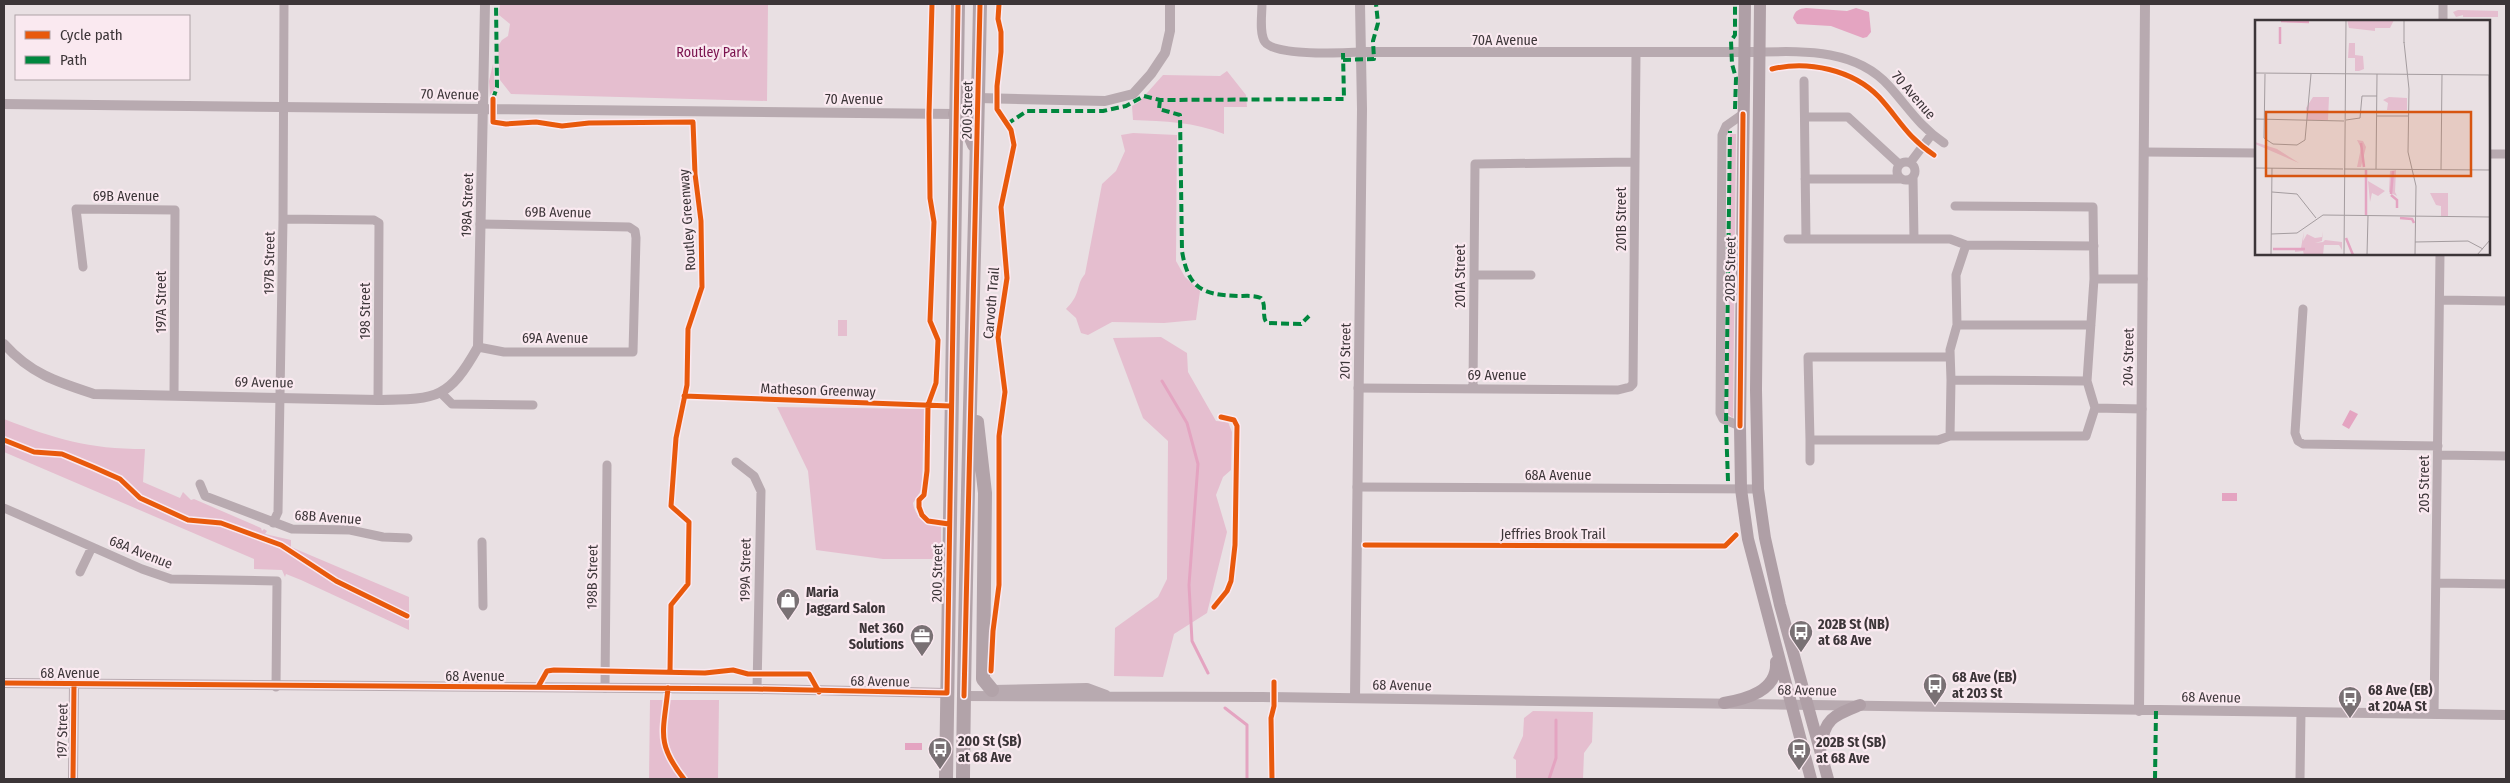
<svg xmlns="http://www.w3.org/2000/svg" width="2510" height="783" font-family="'Fira Sans Condensed',sans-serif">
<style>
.green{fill:#e5becf}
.water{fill:#e4a4c1}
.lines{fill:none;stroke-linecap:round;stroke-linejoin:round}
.stream{stroke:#e4a4c1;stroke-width:3}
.minor{stroke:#b8aab0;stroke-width:9}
.tertiary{stroke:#b8aab0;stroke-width:10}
.secondary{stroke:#af9fa6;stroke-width:12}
.primary{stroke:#b2a3a9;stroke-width:14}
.quiet{stroke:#00873e;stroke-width:4;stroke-dasharray:8 4;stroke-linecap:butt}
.cycleway-casing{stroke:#fae9f0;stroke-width:8}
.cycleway{stroke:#e8590c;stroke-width:5}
.labels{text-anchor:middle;stroke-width:4.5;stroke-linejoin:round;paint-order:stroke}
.street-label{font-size:14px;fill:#3c3538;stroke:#fae9f0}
.park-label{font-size:14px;fill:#7a124e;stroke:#fae9f0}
.poi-label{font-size:14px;font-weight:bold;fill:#3c3538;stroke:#fae9f0;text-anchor:start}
.inset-river{fill:none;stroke:#e4a4c1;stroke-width:2.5}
.inset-road{fill:none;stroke:#a49c9f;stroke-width:1}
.view{fill:#d75510;fill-opacity:0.15;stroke:#d75510;stroke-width:2.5}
.inset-edge{fill:none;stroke:#3c3538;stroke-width:2.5}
</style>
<rect width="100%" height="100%" fill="#e9e0e3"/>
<path class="green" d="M500 4H768L767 101 511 94 500 80 498 46 502 40 508 36 510 24 499 15Z
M2458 10 2498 11V17H2463V15L2456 17 2453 12Z
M493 64 495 88 490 95 489 81Z
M1227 71 1246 95 1247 107H1224V134C1195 122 1164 121 1133 120L1132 106 1139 102 1163 75 1220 76Z
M1133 133 1177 135 1176 261 1185 277 1200 291 1196 320 1164 323 1112 322 1088 335 1081 333 1076 318 1066 309C1082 293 1075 286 1085 274L1102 184 1116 171 1125 151 1121 135Z
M1730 134H1736L1733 418 1728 414Z
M838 320H847V336H838Z
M1161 337 1187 353 1188 372 1216 421 1228 422 1232 432 1231 470 1223 477 1216 495 1227 532 1207 613 1174 634 1163 677 1114 676 1115 628 1158 597 1167 579 1168 441 1143 418 1113 338Z
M777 407 925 409 926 431 923 445 922 489 913 503C915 518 927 524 941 526V559H883L816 550 808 471Z
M4 419C56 439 87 449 145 449L143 482 180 498 183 492 191 500 194 499 261 528 262 531 264 529 267 531 265 534 291 540V547L409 597V630L301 580 286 574 285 577 282 570 254 569V559L4 452Z
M650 700H719L718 779H649Z
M1533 711 1593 712 1592 742 1584 753 1583 779H1516V760L1513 758 1523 736 1524 718Z"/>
<path class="water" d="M1806 8 1847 11 1856 8 1869 12 1871 32 1867 37 1863 38 1831 26 1797 24 1793 18C1795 10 1799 9 1806 8Z
M2350 410 2358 414 2349 429 2342 425Z
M2222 493H2237V501H2222Z
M905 743H922V750H905Z"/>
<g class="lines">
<path class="stream" d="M1162 381 1187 423 1198 464 1189 585 1192 641 1208 673
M1225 708 1247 725V779
M1549 779 1556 758V720"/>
<path class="minor" d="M1262 4C1262 15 1259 33 1265 42 1275 56 1342 53 1360 52
M2443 4V21
M1760 52C1804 51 1856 49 1889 86 1908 107 1919 126 1944 143
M1804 81 1806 239
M1805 117H1848L1899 164
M2144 152 2256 153
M2489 154H2506
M1897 171a9 9 0 1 1 18 0a9 9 0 1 1-18 0Z
M1910 163 1932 134
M1913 177 1914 239
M1805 179H1902
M1955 206 2093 207 2094 279H2143
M283 219 374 220 379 223 378 400
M1788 239H1950L1966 245
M83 267 76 209 175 210 174 395
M1474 275H1531
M2094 279 2087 381 2095 408 2142 409
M2440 300 2506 301
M2303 309 2295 433 2298 441 2303 444 2438 446
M1957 325H2091
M478 347 504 352H633L636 238 635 231 629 227 480 224
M1950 357H1808L1810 440H1938L1950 436 1951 380
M2087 381 1951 380 1950 350 1957 325 1956 275 1966 245 2094 246
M1358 388 1618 390 1630 387 1633 384 1636 54
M1473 388 1475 164 1634 162
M441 393 452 404 533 405
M1740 426 1723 419 1720 413 1722 135 1726 126 1743 114
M1950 436H2086L2095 408
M2438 455 2506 456
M1810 461V440
M736 462 754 476 761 491 757 689
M200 484 205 496 292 529 350 530 383 537 408 538
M1357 487 1758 489
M4 508 142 569 171 579 277 581 276 687
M273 523 278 512 283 219 284 4
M482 542 483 606
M80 572 92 547
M2436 583 2506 584
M605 688 607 465
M2434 714 2440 254
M2300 779 2301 712"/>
<path class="tertiary" d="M1360 52H1760
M978 98 1105 101 1133 94 1151 74 1165 53 1170 31V4
M4 104 955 114
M4 344C31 374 57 382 94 394L378 400C437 399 448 400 478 347L485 4
M4 683 757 689 947 693
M992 690 1087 688 1106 695
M964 696 1263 697 2506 715
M1355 698 1362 109 1360 4
M2139 711 2145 4
M73 779 74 684"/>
<path class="secondary" d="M1745 4 1740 426 1741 489 1748 539 1811 779
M1760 4 1756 390 1758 489 1765 538 1780 605 1828 779
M1724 703C1746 699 1778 691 1776 662
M1821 747C1824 718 1835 715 1860 705"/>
<path class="primary" d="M955 114 963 119 974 145
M977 422 985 493 983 679 992 690
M946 779 958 4
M963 779C965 521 975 262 980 4"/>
<path class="quiet" d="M1343 60 1374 59 1373 41 1378 23 1376 4
M493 99 497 87 496 4
M1160 100 1159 109 1180 115 1182 251C1188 288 1202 295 1238 296 1245 296 1254 295 1261 298 1267 305 1261 317 1267 323L1301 324 1309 316
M1735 109 1736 78 1732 64 1731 41 1735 35V4
M1007 124 1027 111H1103L1126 106 1144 96 1160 100 1344 99 1343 53
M1728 481 1726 425 1730 131
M2155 779 2156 711"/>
<g class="cycleway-casing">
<path id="cycleway" d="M932 4 929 114 930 198 934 222 930 321 938 340 937 363 936 383 928 405 927 471 924 495 919 500V507L922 515 928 521 949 524
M1772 69C1808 60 1853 70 1879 97 1900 120 1906 136 1934 155
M493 99V122L506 124 536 122 562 126 589 123 693 122 695 174 701 221 702 287 688 329 687 385 676 438 671 506 689 522 688 584 671 605 670 672
M684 396 950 406
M1740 426 1743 114
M4 440 34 452 62 454 93 467 120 479 140 498 188 520 221 523 281 545 336 581 407 616
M1365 545 1725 546 1736 535
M1214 607 1227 591 1231 581 1235 545 1237 426 1234 420 1221 417
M991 671 993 631 999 585V436L1005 392 998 337 1007 278 1001 207 1014 145 1011 130 997 109V86L1001 52V32L998 19 999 4
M4 683 757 689 947 693 958 4
M538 687 547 671 554 670 705 673 733 670 748 674H809L819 692
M668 688C664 731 655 742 684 779
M964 696 980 4
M73 779 74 684
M1272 779 1271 718 1274 706V682"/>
</g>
<use href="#cycleway" class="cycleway"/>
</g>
<defs>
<g id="shop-pin" transform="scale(1.25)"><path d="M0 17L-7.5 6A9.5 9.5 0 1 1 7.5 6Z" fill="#797174" stroke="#fae9f0"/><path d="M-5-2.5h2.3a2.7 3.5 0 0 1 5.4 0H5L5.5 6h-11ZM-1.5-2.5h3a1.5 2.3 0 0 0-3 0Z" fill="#fff"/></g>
<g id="bus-pin" transform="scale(1.25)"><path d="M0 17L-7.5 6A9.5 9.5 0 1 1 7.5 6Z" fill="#797174" stroke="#fae9f0"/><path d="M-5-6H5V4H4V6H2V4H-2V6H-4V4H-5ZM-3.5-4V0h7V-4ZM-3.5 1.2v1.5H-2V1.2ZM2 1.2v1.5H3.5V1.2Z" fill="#fff"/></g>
<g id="office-pin" transform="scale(1.25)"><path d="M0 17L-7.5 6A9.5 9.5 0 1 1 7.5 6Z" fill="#797174" stroke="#fae9f0"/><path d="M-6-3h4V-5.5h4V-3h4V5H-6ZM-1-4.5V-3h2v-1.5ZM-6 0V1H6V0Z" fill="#fff"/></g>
</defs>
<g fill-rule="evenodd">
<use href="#shop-pin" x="788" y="600"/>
<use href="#bus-pin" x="1801" y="632"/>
<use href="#office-pin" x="922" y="636"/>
<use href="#bus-pin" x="1935" y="685"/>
<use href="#bus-pin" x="2350" y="698"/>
<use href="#bus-pin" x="940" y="749"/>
<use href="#bus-pin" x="1799" y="750"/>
</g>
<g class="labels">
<g class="street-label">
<text x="1505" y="45">70A Avenue</text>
<text transform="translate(450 94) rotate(1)" y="5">70 Avenue</text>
<text transform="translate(1914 95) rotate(49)" y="5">70 Avenue</text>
<text x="854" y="104">70 Avenue</text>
<text transform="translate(967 110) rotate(-89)" y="5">200 Street</text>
<text x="126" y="201">69B Avenue</text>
<text transform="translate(467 205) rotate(-88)" y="5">198A Street</text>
<text transform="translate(558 212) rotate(1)" y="5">69B Avenue</text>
<text transform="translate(1621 219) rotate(-90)" y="5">201B Street</text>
<text transform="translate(687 220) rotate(-94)" y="5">Routley Greenway</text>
<text transform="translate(269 263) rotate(-89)" y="5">197B Street</text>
<text transform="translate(1730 269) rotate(-89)" y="5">202B Street</text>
<text transform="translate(1460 276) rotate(-90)" y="5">201A Street</text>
<text transform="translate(161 302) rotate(-90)" y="5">197A Street</text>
<text transform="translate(991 303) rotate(-85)" y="5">Carvoth Trail</text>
<text transform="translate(365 311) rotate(-90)" y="5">198 Street</text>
<text x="555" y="343">69A Avenue</text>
<text transform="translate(1345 351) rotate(-89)" y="5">201 Street</text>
<text transform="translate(2128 357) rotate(-89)" y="5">204 Street</text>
<text x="1497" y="380">69 Avenue</text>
<text transform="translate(264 382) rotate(1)" y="5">69 Avenue</text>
<text transform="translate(818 390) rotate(2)" y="5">Matheson Greenway</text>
<text x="1558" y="480">68A Avenue</text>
<text transform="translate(2424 484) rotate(-90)" y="5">205 Street</text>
<text transform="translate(328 517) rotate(4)" y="5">68B Avenue</text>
<text x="1553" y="539">Jeffries Brook Trail</text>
<text transform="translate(141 552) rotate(22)" y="5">68A Avenue</text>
<text transform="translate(745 570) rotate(-89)" y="5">199A Street</text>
<text transform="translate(937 573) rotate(-89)" y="5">200 Street</text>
<text transform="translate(592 577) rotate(-89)" y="5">198B Street</text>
<text x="70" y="678">68 Avenue</text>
<text x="475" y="681">68 Avenue</text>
<text transform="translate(880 681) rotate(1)" y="5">68 Avenue</text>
<text transform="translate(1402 685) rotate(1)" y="5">68 Avenue</text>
<text transform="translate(1807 690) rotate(1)" y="5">68 Avenue</text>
<text transform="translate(2211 697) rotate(1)" y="5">68 Avenue</text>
<text transform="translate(62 731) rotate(-89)" y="5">197 Street</text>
</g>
<g class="park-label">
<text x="712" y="57">Routley Park</text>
</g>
<g class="poi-label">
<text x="806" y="597">Maria<tspan x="806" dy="16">Jaggard Salon</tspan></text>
<text x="1818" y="629">202B St (NB)<tspan x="1818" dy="16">at 68 Ave</tspan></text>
<text x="904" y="633" text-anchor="end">Net 360<tspan x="904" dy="16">Solutions</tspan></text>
<text x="1952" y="682">68 Ave (EB)<tspan x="1952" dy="16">at 203 St</tspan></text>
<text x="2368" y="695">68 Ave (EB)<tspan x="2368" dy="16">at 204A St</tspan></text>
<text x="958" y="746">200 St (SB)<tspan x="958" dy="16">at 68 Ave</tspan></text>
<text x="1816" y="747">202B St (SB)<tspan x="1816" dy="16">at 68 Ave</tspan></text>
</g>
</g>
<g transform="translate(2255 20)">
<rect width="235" height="235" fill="#e9e0e3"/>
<path d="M92 0H139L135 8H120V11L94 8ZM94 23H100V35L108 36 109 49 104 51H100V38H93ZM58 77H74L73 100H52L51 88ZM134 77 152 78V90H132L133 83 128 80ZM102 120 108 121 111 127 106 147H102L106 128ZM0 122 22 129 44 143 0 124ZM141 150 140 172 142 176 134 172 135 151ZM113 161 130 171 123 176 117 173 115 182ZM193 173V196H186V186L181 185 175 173ZM49 211 48 221 52 214 60 218 67 217 68 211 67 221 60 223 68 222 70 220 87 222V230L84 225H69L68 235H49L48 231 40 232V229L17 230 46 228Z" fill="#e5becf"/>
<path class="inset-river" d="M26 1 54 2M25 24V7M106 123 109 147M136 174 138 151M136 175 142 180V188M111 195V150M145 198 157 199 159 203M91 218 98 235M18 229H50"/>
<path class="inset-road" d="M149 22 154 69 153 132 161 166 160 235M149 23V0M0 53 235 55M10 54 9 118 18 124 42 125 50 120 56 54M234 55 235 160M122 96H153M0 99 89 101M91 100 105 98 107 76H122M0 148 88 149M89 149 235 150M121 149 122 54M186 150 187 54M17 172 42 174 61 198M16 214 42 213 68 195 235 197M213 221 228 229M160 222 213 221M16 235 17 148M89 235 91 0M112 235 113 196M222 235 235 220"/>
<path class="view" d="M11 92H216V156H11Z"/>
<rect width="235" height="235" class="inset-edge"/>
</g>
<rect width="2510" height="783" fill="none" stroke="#3c3538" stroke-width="10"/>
<rect x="15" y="15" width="175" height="65" fill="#fae9f0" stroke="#aea1a6"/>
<rect x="25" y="31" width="25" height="8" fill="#e8590c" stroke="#aea1a6"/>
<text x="60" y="40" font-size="15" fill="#3c3538">Cycle path</text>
<rect x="25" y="56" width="25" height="8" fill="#00873e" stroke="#aea1a6"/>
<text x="60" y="65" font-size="15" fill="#3c3538">Path</text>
</svg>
